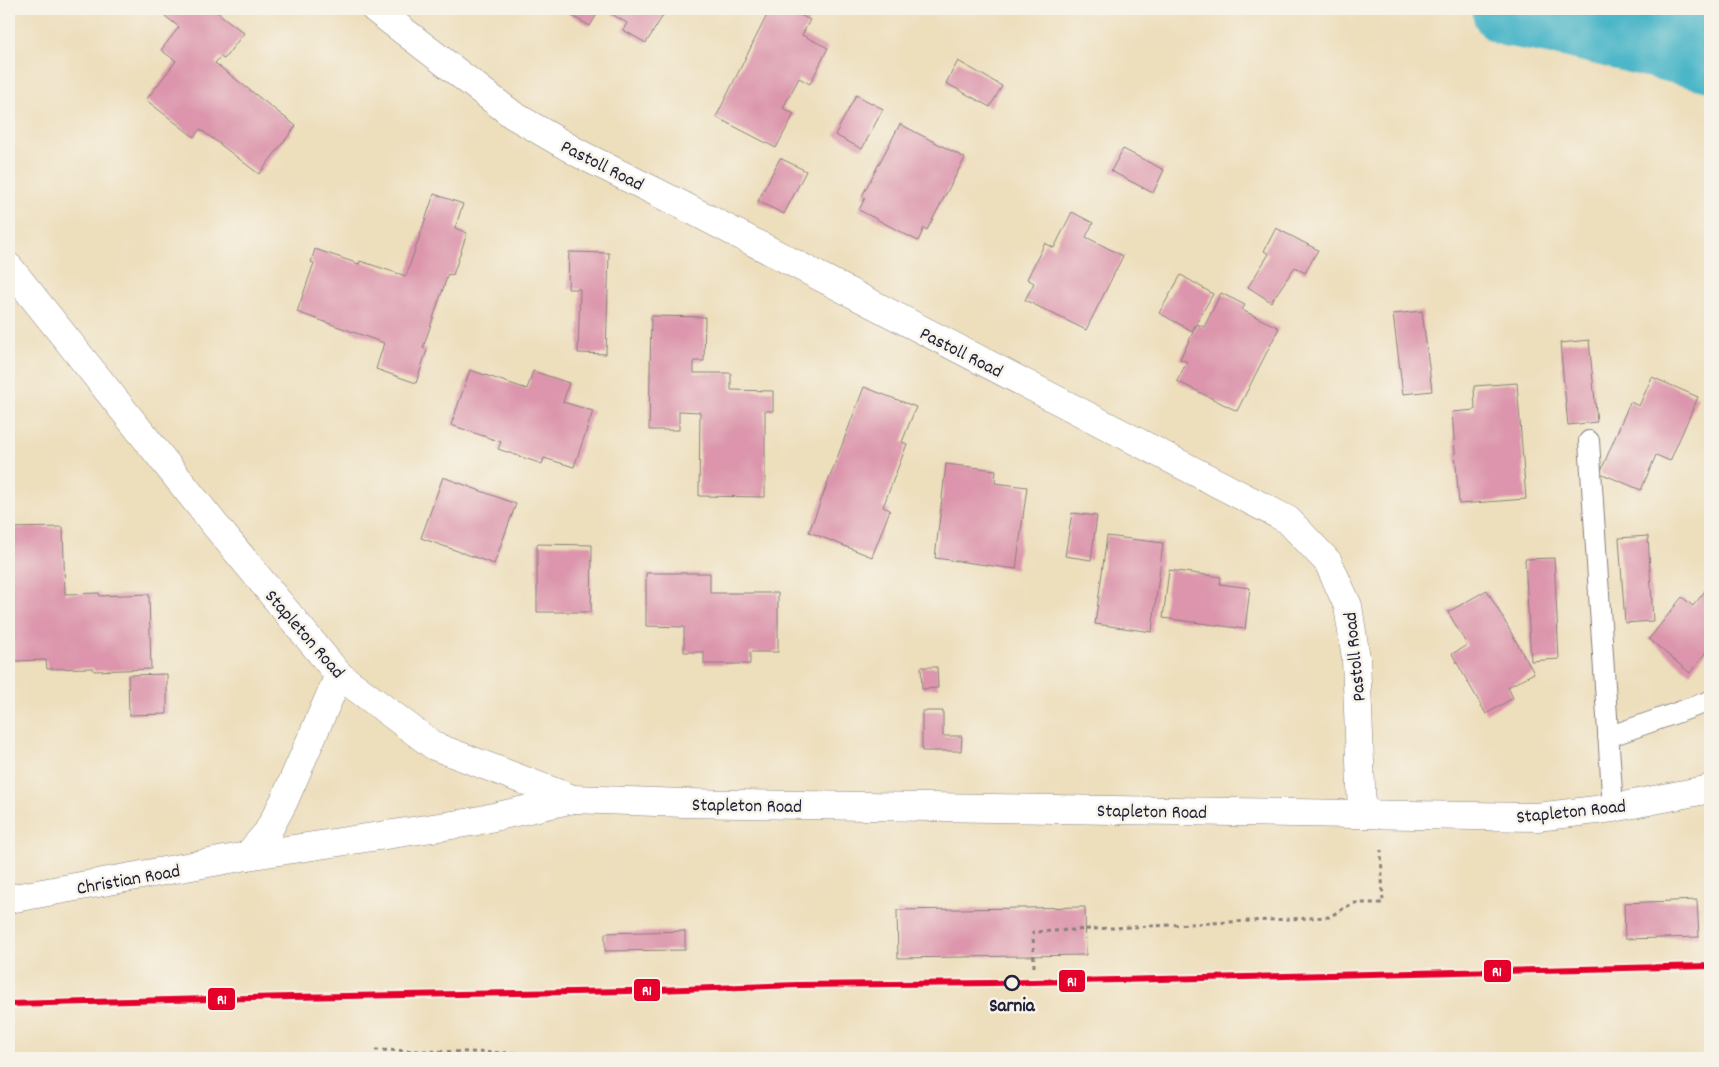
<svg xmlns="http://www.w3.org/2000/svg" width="1719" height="1067" font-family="Dekko,sans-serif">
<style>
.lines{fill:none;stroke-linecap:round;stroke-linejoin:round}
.river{stroke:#4bb6c8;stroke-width:75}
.building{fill:#dc95ac}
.service-casing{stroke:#88807c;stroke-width:22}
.minor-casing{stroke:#88807c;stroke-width:29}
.secondary-casing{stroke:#88807c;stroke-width:29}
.path{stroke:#88807c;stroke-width:3;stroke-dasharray:4 4;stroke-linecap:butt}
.service{stroke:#fff;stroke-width:20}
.minor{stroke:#fff;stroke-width:28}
.secondary{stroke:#fff;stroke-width:28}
.rail-1-casing{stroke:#f7f3e8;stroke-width:10}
.rail-1{stroke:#e4002b;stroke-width:6}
.stop-dot{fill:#f7f3e8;stroke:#22223b;stroke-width:2.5}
.labels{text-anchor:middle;stroke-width:5;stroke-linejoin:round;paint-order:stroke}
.street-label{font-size:19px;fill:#22223b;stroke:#f7f3e8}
.stop-label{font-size:19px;font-weight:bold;fill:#22223b;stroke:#f7f3e8}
.line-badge{stroke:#f7f3e8;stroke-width:2}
.badge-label{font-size:14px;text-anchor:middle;font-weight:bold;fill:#fff}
</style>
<rect width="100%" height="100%" fill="#f7f3e8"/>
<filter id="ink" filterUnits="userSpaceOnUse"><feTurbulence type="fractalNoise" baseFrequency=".02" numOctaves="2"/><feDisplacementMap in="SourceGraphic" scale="10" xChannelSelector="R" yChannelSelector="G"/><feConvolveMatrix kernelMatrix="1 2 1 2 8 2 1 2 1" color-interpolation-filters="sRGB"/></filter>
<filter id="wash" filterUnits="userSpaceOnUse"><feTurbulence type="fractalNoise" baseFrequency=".0096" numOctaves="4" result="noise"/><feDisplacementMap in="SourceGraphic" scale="20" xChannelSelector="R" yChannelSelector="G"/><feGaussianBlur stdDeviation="1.12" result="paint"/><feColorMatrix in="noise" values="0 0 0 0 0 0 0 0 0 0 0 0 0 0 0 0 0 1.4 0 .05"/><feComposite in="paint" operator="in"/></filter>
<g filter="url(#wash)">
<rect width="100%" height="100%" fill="#eddebc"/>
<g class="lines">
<path class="river" d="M1509 9 1569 20 1710 54"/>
</g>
<g id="blocks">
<path class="building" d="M170 9H213L244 33 224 59 220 57 215 63 296 126 259 174 200 129 194 137 146 100 176 61 161 50 179 27 165 16Z
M560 9H600L590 26Z
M603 9H667L646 43 623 30 627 23Z
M770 9H788L810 20 802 35 828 48 810 84 799 78 783 108 794 114 776 148 716 117Z
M958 61 1002 86 990 107 946 83Z
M856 95 883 109 862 149 835 135Z
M900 124 965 158 927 230 924 228 918 241 859 210 865 198 862 196Z
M1123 149 1164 170 1153 193 1111 171Z
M780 158 806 171 784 214 758 201Z
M434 194 463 204 455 228 467 233 453 275 448 274 423 348 427 350 416 383 376 369 384 343 297 312 314 263 311 262 315 249 359 264 360 261 406 276Z
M1072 212 1093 223 1086 237 1123 256 1086 330 1025 300 1034 283 1027 279 1045 243 1054 248Z
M1276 228 1318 250 1305 273 1295 267 1271 302 1248 287 1269 254 1264 251Z
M569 252 609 253 606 354 578 353 580 289H568Z
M1181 275 1213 294 1192 331 1159 313Z
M1221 293 1245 305 1242 310 1279 328 1237 411 1177 381 1187 362 1180 359 1197 324 1204 327Z
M1422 311 1432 391 1403 394 1393 314Z
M651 316 705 317 704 361H694V373H731V390L773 391V411H765V497L699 496 700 412 679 411V430H649Z
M1589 340 1597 422 1568 425 1560 343Z
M470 370 527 389 533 371 569 383 563 402 593 411 574 467 544 458 542 464 498 449 501 442 451 425Z
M1652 377 1698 397 1670 461 1656 455 1641 490 1600 473 1630 402 1639 406Z
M1517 383 1526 499 1459 504 1452 412 1475 410 1474 386Z
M864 387 916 407 902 442 907 444 883 507 890 510 872 557 809 532Z
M946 464 996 470 995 483 1027 487 1016 569 935 558Z
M443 477 516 504 494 564 421 538Z
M1072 513 1097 516 1091 560 1065 556Z
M63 527 65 594 99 593 100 596 149 594 151 669 94 671 93 668 47 669 46 660 14 661 12 596H9V528Z
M1107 536 1163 543 1152 632 1095 624Z
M1648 536 1653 621 1625 623 1619 538Z
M537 544 592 545 591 612H537Z
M1554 558 1559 659 1531 661 1525 559Z
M1169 570 1221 577 1220 584 1250 588 1245 629 1163 618Z
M646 573H710V593H778V652H750V664H704V652H684V627L646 626Z
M1710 585V647L1690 673 1649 639 1682 597 1693 606Z
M1487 590 1534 673 1508 687 1513 698 1486 714 1452 654 1467 645 1448 612Z
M921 667H937L938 688 922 689Z
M167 674V714L129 715 128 675Z
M922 711H943V736H962L961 751H922Z
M1697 900 1699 937 1625 939 1624 903Z
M1085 907 1086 955 898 958 897 910Z
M685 931V950L605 951V933Z"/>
</g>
</g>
<g filter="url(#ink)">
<use href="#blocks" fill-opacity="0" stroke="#88807c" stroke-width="1"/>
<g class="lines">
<g class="service-casing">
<path id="service" d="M1589 441 1613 808
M1608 737 1710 701"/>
</g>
<g class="minor-casing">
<path id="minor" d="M375 9 513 115 580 154 678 203 1288 520 1328 562 1348 606 1356 658 1362 813
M9 899 247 856 472 822 573 799"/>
</g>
<g class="secondary-casing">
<path id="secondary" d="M9 267 215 525 339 675 434 746 573 799 684 803 1537 817 1613 808 1710 789
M247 856 267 833 284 801 339 675"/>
</g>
<path class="path" d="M1034 967 1033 932 1329 917 1353 903H1383L1381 850
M375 1050 516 1053 553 1058"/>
<use href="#service" class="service"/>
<use href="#minor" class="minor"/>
<use href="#secondary" class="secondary"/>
<g class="rail-1-casing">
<path id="rail-1" d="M9 1004 292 997 629 991 797 985 992 983 1710 966"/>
</g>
<use href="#rail-1" class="rail-1"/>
</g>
</g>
<circle class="stop-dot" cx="1012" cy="983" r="7"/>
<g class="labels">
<g class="street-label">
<text transform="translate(603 164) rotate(27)" y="7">Pastoll Road</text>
<text transform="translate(962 351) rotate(27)" y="7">Pastoll Road</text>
<text transform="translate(306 633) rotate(49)" y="7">Stapleton Road</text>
<text transform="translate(1353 657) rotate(-96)" y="7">Pastoll Road</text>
<text transform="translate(747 804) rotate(1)" y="7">Stapleton Road</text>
<text transform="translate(1152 810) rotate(1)" y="7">Stapleton Road</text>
<text transform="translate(1571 810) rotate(-6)" y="7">Stapleton Road</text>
<text transform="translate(128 878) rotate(-10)" y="7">Christian Road</text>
</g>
<g class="stop-label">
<text x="1012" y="1011">Sarnia</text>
</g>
</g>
<g class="line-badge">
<rect x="1483" y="959" width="29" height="24" rx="5" fill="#e4002b"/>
<rect x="1058" y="969" width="28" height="24" rx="5" fill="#e4002b"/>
<rect x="633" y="978" width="28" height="24" rx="5" fill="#e4002b"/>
<rect x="207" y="987" width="29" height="24" rx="5" fill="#e4002b"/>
</g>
<g class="badge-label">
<text x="1497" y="976">R1</text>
<text x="1072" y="986">R1</text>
<text x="647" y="995">R1</text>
<text x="222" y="1004">R1</text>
</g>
<rect width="1719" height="1067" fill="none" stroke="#f7f3e8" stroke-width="30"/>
</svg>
